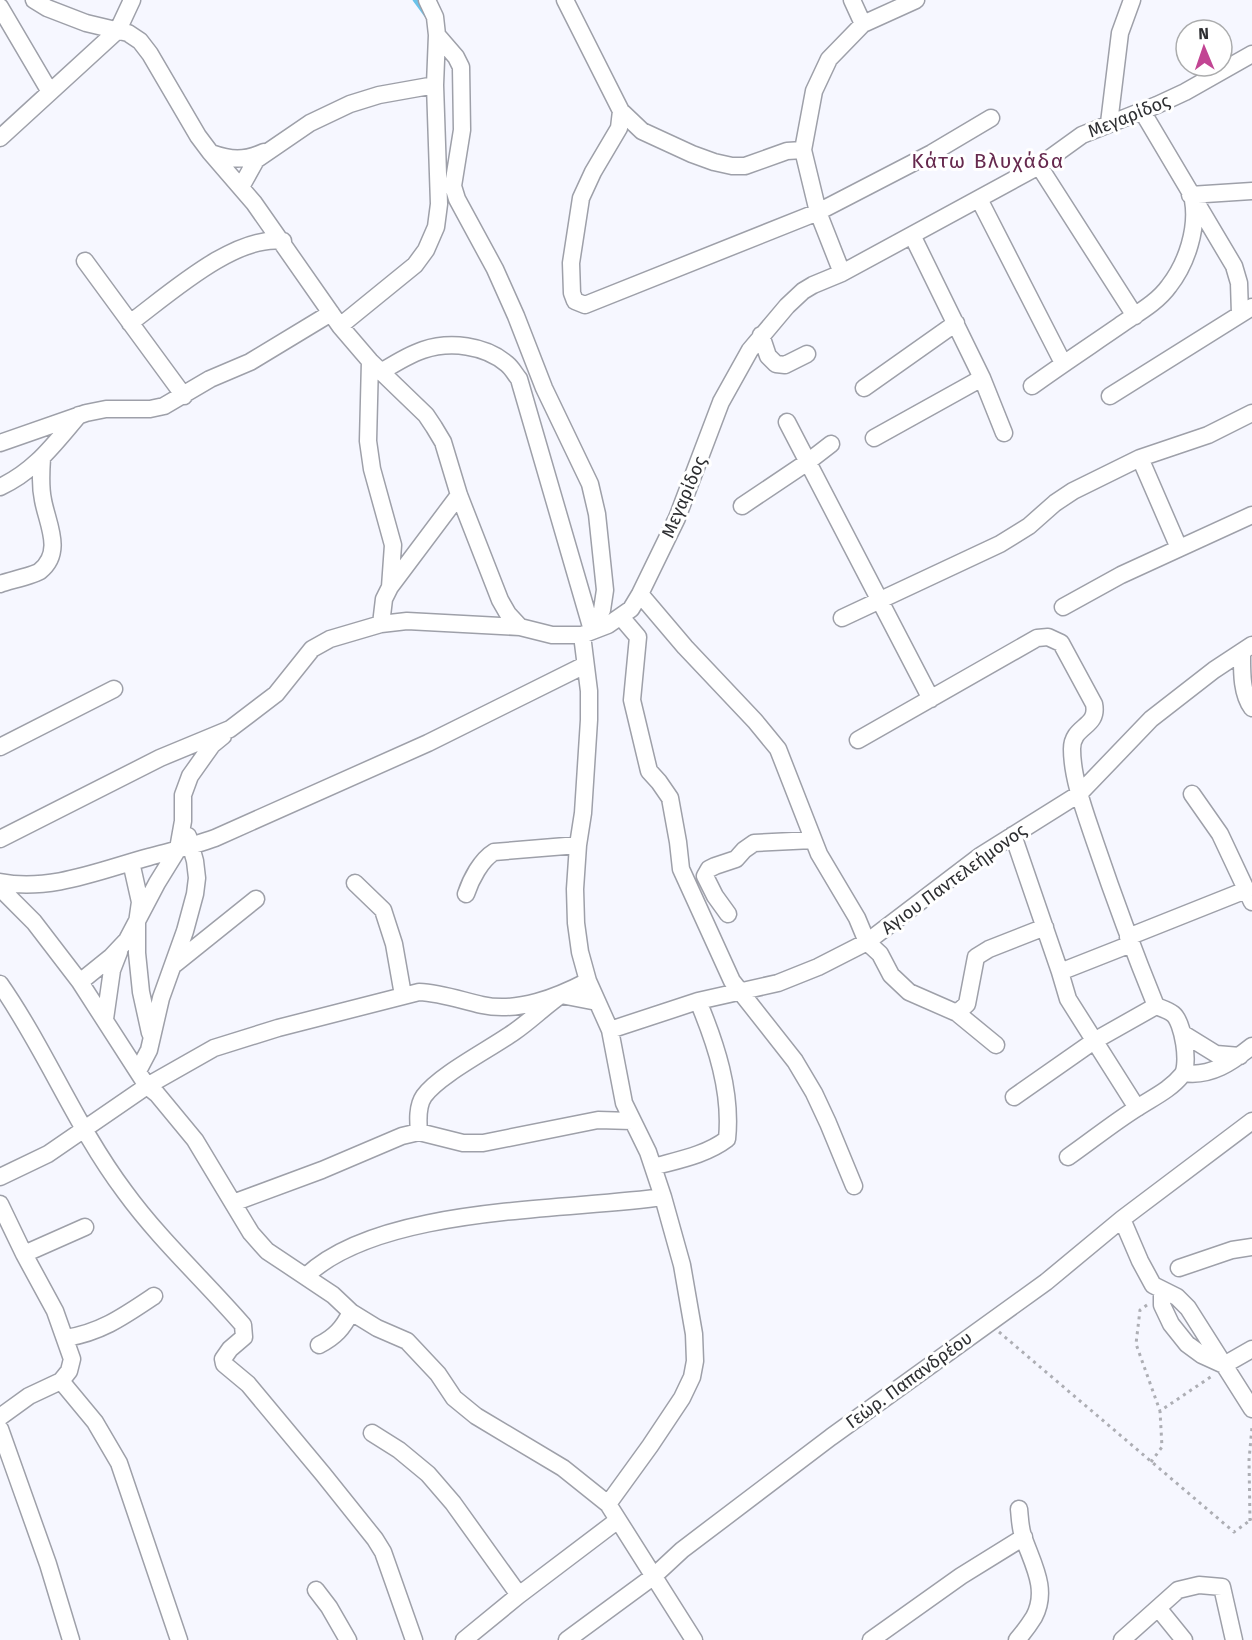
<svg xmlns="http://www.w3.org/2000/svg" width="1252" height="1640" font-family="'Fira Sans',sans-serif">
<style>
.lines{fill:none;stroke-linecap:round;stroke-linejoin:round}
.stream{stroke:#6ac3ea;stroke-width:4.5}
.minor-casing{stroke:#9ea0a9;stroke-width:19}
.path{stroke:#adaeb4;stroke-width:3;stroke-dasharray:3 4.5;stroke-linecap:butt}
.minor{stroke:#fff;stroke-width:16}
.labels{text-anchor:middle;stroke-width:6;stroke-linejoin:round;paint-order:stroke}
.street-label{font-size:18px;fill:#2e2f32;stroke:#fff}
.quarter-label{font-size:21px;letter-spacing:1.5px;fill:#66294e;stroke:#fff}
</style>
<rect width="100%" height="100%" fill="#f6f7ff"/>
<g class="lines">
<path class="stream" d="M415 0 426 15"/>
<g class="minor-casing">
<path id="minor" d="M34 0 47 8 86 23 128 33 140 41 150 54 198 136 210 152 254 203 340 326 370 361 426 415 434 427 443 442 459 495 500 600 508 614 520 627 552 635H582L608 625 631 609 640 594 677 518 721 402 750 350 787 306 803 291 813 285 842 273 1039 166 1082 135 1157 105 1185 92 1252 54
M565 0 621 111 642 131 692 154 714 162 732 166H745L787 151 803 150
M852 0 863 24 916 0
M0 7 50 92
M437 35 456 57 461 67 462 130 453 186 457 199 495 269 516 316 544 388 590 484 597 514 605 590 602 610 592 630
M621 111 619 128 593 172 581 198 571 263 572 293 575 301 585 305 818 212 932 153 991 118
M1142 111 1234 266 1239 283 1240 314
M1109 123 1120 33 1132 0
M0 138 118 30 132 0
M211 153C231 160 244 161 264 152
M1039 166 1135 316
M241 187 256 160 310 123 350 104 379 95 435 85
M1190 195 1252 191
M979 199 1063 363
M912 235 982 378 1004 433
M85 261 184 396
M842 273 818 212 803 150 814 91 829 59 863 24
M130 323C168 295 235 234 283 241
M340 326 415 265 426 250 436 227 439 204 435 85 437 35 435 17 427 0
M761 335 768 356 776 364 785 365 807 354
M370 361 368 441 372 469 393 545 390 587
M381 372C394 364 408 355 423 350 450 341 485 345 507 364 512 368 515 374 519 379L592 630
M1032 386C1061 365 1090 346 1119 326 1136 314 1157 303 1169 286 1187 263 1198 228 1193 200
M864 388 956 323
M1110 396 1252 307
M787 422 931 699
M874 438 982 378
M0 443 86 413 106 409H150L164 406 210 379 250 362 331 313
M1140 458 1179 548
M0 487C35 471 54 444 79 415
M742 506 809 461 831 444
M0 584C8 581 35 575 40 571 64 552 47 523 43 500 40 486 41 472 42 458
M640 594 685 647 755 721 778 749 819 854 857 918 867 942 880 954 891 975 909 992 957 1013 996 1045
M1063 607 1121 575 1252 515
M621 617 638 637 632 700 649 771 659 782 670 798 678 842 681 869 732 981 795 1061 814 1093 828 1123 854 1186
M842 618 1000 544 1029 526 1055 503 1073 491 1140 458 1208 435 1252 413
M381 624 384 599 390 587 459 495
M582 635 589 691V720L583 813 578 845 575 889 576 923 580 952 588 981 610 1030 624 1103 648 1152 663 1197 682 1265 694 1334 695 1361 692 1377 682 1398 650 1446 608 1504
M1242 652C1242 670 1241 693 1252 708
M858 740 1037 638 1048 637 1061 643 1094 704C1099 728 1072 725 1072 749 1072 779 1086 815 1095 842 1114 898 1134 952 1156 1006L1094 1041 1014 1097
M0 747 114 689
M1192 794 1220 834 1252 902
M1013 835 1060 972 1068 999 1137 1108
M0 839 160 758 230 729 276 694 312 649 330 639 381 624 407 621 520 627
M131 862 140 902 137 923V953L141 992 150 1033
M0 882C50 892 101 870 149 857 171 851 193 846 215 838L428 743 585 665
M355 883 383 910 394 944 403 995
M0 888 34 922 80 982 147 1086 157 1094 195 1140 251 1233 267 1251 333 1295 351 1312 377 1328 407 1341 438 1374 454 1398 476 1416 563 1468 608 1504 694 1640
M466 894C471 879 481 860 494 852L578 845
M728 914 715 896 705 876 709 869 715 866 736 859 744 850 754 843 813 840
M1128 937 1246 890
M175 964 256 899
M1060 972 1131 944
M80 982 111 957 127 940 157 883 178 849 183 821V795L190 776 212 745 223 736
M0 984C46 1050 76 1127 125 1192 160 1240 204 1280 243 1325L244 1337 230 1349 223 1359 224 1364 248 1384 323 1474 375 1539 383 1552 414 1640
M957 1013 967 1004 976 957 989 949 1045 927
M105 1019 112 970 119 952
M610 1030 698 1001 778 983 818 967 867 942 980 856 1079 794 1151 719 1214 670 1252 645
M1182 1033 1216 1054 1240 1056
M138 1071 149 1050 161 998 185 931 195 894 197 878 195 861 188 836
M1184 1073C1211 1077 1232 1062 1252 1046
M419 1132C418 1121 417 1106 424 1096 439 1075 490 1049 514 1032 530 1021 544 1007 561 995L597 1002
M1068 1157C1091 1141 1113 1123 1137 1108 1152 1098 1170 1090 1182 1075 1190 1065 1183 1022 1173 1014 1168 1010 1161 1008 1156 1006
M653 1167C678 1160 706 1155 727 1139 732 1092 716 1044 698 1001
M0 1177 48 1154 147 1086 214 1048 278 1028 419 992C441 993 460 1000 482 1005 518 1013 557 997 588 981
M233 1203 322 1170 402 1136 419 1132 463 1143H483L598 1120 632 1121
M0 1204 24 1254 55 1311 72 1359 69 1371 61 1381 29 1396 0 1417
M1122 1219 1140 1261 1153 1285 1177 1297 1188 1308 1252 1409
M24 1254 85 1227
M1179 1268 1232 1250 1252 1247
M306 1276C380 1206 563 1211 663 1197
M1162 1290V1305L1171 1324 1187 1344 1202 1355 1224 1365 1252 1349
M66 1338C102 1332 124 1316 154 1296
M319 1345C335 1337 343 1328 351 1312
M61 1381 95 1422 119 1463 179 1640
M0 1429 48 1564 71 1640
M372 1433 399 1450 428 1474 453 1503 519 1595
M316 1590 329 1607 348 1640
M1158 1608 1184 1640
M464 1640 519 1595 618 1520
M567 1640 654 1576 682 1550 831 1437 1046 1282 1122 1219 1252 1121
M871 1640 961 1576 1024 1537
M1017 1640C1023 1633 1029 1625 1034 1617 1049 1589 1032 1563 1023 1536 1020 1527 1020 1518 1019 1509
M1122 1640 1178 1590 1199 1585 1222 1587 1234 1640"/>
</g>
<path class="path" d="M1147 1305 1140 1310 1136 1344 1160 1411
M999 1332 1234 1532 1252 1519
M1151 1462 1162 1447 1160 1411 1212 1376
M1250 1521 1249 1460 1252 1427"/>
<use href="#minor" class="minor"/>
</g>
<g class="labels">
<g class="street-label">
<text transform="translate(1129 116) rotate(-22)" y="6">Μεγαρίδος</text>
<text transform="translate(684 497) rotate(-67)" y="6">Μεγαρίδος</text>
<text transform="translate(954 879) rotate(-36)" y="6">Αγιου Παντελεήμονος</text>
<text transform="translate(909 1380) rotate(-36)" y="6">Γεώρ. Παπανδρέου</text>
</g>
<g class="quarter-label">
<text x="988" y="168">Κάτω Βλυχάδα</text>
</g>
</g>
<g transform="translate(1204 48) rotate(358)"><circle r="28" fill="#ffffff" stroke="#abacad" stroke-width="1.5"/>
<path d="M0-4.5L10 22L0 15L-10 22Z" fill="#c24593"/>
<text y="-9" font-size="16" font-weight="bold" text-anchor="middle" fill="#2e2f32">N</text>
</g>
</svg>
